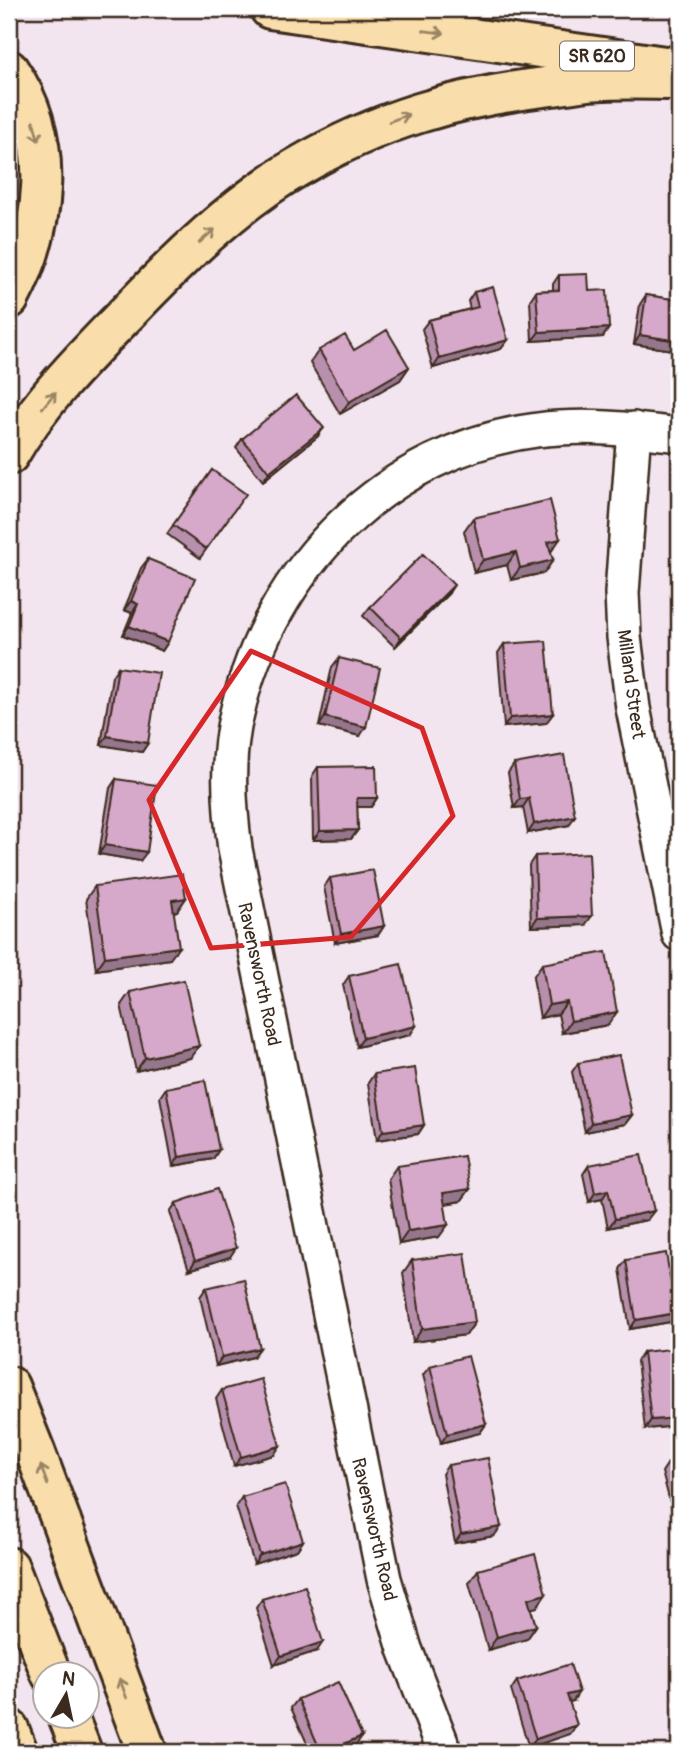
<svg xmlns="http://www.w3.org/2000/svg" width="688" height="1761" font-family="Pangolin,sans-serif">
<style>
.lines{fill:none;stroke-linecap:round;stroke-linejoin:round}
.street-casing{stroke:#3b2a1e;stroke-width:38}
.primary-casing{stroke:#3b2a1e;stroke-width:44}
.highway-casing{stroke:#3b2a1e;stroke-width:44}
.street{stroke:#fff;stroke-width:33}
.primary{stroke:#f9deab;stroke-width:38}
.highway{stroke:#f9deab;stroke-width:38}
.wall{fill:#b890ad;stroke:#3b2a1e;stroke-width:2}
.shaded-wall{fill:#96768d;stroke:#3b2a1e;stroke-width:2}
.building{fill:#d6a8c9;stroke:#3b2a1e;stroke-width:2}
.oneway{stroke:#9a8464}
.marked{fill:none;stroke:#d62828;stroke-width:5;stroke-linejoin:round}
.labels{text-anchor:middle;stroke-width:7;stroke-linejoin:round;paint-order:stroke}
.shield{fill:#fff;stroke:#766a62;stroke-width:2}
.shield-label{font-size:18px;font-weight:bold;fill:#3b2a1e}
.street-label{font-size:19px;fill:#3b2a1e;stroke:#fff}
</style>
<rect width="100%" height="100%" fill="#f3e5ef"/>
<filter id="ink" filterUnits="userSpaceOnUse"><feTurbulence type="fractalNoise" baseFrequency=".0143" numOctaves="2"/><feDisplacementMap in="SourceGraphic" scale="14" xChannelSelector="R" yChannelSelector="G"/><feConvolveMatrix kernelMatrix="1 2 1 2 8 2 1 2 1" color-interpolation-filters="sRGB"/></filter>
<g filter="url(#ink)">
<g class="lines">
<g class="street-casing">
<path id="street" d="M634 429 622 593 624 637 633 708 679 934
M445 1752 405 1649 384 1579 235 849C229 804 226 757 237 713 270 568 387 449 537 430 585 424 631 429 679 435"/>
</g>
<g class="primary-casing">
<path id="primary" d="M270 9 679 68"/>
</g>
<g class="highway-casing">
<path id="highway" d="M9 70C57 139 47 228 9 299
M9 455C39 402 85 356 128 312 178 260 233 205 296 168 379 119 458 97 552 86 570 84 587 80 605 80 630 79 655 80 679 80
M9 1386 35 1451 147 1752
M9 1567 51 1674
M68 1716 82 1752
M9 1729 18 1752"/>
</g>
<use href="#street" class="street"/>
<use href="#primary" class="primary"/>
<use href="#highway" class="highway"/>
</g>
<path class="wall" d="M559 275 589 291 609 328 603 337 532 341 530 300 536 291 553 290V284Z
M474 292 508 340 501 349 433 368 422 329 429 320 470 309 468 301Z
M646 295 679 300V351L634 344 640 304Z
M319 350H354L409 367 400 380 340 414 310 363Z
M317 437 263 481 236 448 242 439Z
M212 470 239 503 200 558 167 534Z
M473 518 551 552 553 560 544 573 511 580 507 565 474 573 464 531Z
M148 559 168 642 162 651 123 635 132 613 124 610 141 568Z
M448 594 395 647 363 616 370 607Z
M504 644 546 723 504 727 498 653Z
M339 658 360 736 319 726 332 667Z
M118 667 148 743 142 752 101 745 112 676Z
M514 764 569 825 528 833 523 807 514 808 508 773Z
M318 767 377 798 371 807H357L358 830 351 839 313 840 312 776Z
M116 779 140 861 99 854 110 788Z
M535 856 585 925 531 927 529 865Z
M330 878 384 926 378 935 335 943 324 887Z
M95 886 186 898 177 911 174 912 170 959 96 970 86 899Z
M542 964 608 1025 562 1033 558 1014 540 1018 533 977Z
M349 976 410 1035 357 1047 343 985Z
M130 992 190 1058 136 1071 121 1005Z
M578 1063 632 1115 625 1124 585 1132 572 1072Z
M374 1074 424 1125 418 1134 377 1140 368 1083Z
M166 1088 213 1159 173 1166 160 1097Z
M589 1165 647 1220 608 1228 602 1199 589 1202 583 1174Z
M397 1166 470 1189 461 1201 444 1204 439 1237 399 1244 388 1179Z
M176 1203 230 1257 189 1270 170 1212Z
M412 1260 475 1322 466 1335 413 1342 403 1273Z
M626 1260 676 1313 670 1322 630 1329 620 1269Z
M206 1288 260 1348 253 1357 216 1366 200 1297Z
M643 1352 679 1426 645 1429 637 1361Z
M430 1366 486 1424 480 1433 441 1443 423 1375Z
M222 1390 274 1455 234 1466 216 1399Z
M679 1461V1533H678L662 1472 668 1463Z
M448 1465 494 1536 455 1543 442 1474Z
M242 1497 303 1541 297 1550 254 1564 236 1506Z
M478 1570 546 1594 537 1607 531 1608 536 1626 527 1639 488 1650 469 1583Z
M262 1599 317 1651 274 1665 256 1608Z
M517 1681 573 1701 569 1702 577 1725 570 1734 529 1748 511 1690Z
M298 1699 356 1745 340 1752H311L291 1708Z"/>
<path class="shaded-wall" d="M609 328 603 337 532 341 539 332Z
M640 335 679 341V351L634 344Z
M508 340 501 349 433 368 439 359Z
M409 367 400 380 340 414 349 402Z
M324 428 317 437 263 481 269 472Z
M560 539 551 552 548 542Z
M516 552 507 565 474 573 483 560Z
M553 560 544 573 511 580 520 568Z
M454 585 448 594 395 647 401 638Z
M131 601 138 604 132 613 124 610Z
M129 626 168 642 162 651 123 635Z
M553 714 546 723 504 727 510 718Z
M325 717 366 727 360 736 319 726Z
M107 736 148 743 142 752 101 745Z
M357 798H377L371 807H351Z
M529 798 523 807 514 808 520 799Z
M575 816 569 825 528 833 534 824Z
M358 830 351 839 313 840 320 831Z
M105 845 147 852 140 861 99 854Z
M186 898 177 911 163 913 172 900Z
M592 916 585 925 531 927 537 918Z
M384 926 378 935 335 943 341 934Z
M179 947 170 959 96 970 105 957Z
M567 1002 558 1014 540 1018 549 1005Z
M617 1012 608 1025 562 1033 571 1021Z
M416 1026 410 1035 357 1047 363 1038Z
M199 1046 190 1058 136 1071 145 1058Z
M632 1115 625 1124 585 1132 591 1123Z
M424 1125 418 1134 377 1140 383 1131Z
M219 1150 213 1159 173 1166 179 1157Z
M470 1189 461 1201 434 1206 443 1193Z
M608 1190 602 1199 589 1202 595 1193Z
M654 1211 647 1220 608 1228 615 1219Z
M448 1225 439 1237 399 1244 408 1231Z
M236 1248 230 1257 189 1270 195 1261Z
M676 1313 670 1322 630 1329 636 1320Z
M475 1322 466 1335 413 1342 422 1329Z
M260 1348 253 1357 216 1366 222 1357Z
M679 1418V1426L645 1429 651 1420Z
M486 1424 480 1433 441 1443 447 1434Z
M280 1446 274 1455 234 1466 241 1457Z
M501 1527 494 1536 455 1543 461 1534Z
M303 1541 297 1550 254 1564 260 1555Z
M546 1594 537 1607 519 1612 528 1599Z
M536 1626 527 1639 488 1650 497 1637Z
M323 1642 317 1651 274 1665 281 1656Z
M579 1692 573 1701 561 1704 567 1695Z
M577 1725 570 1734 529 1748 536 1739Z
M362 1736 356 1745 340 1752H326Z"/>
<path class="building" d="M588 274 589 291 607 290 609 328 539 332 536 291 559 290V275Z
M493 287 508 340 439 359 429 320 478 307 474 292Z
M646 295 679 300V341L640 335Z
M387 330 409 367 349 402 319 350 345 335 354 350Z
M296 395 324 428 269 472 242 439Z
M212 470 246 494 206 549 173 525Z
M550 500 560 539 548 542 553 560 520 568 516 552 483 560 473 518Z
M423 554 454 585 401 638 370 607Z
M148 559 195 578 168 642 129 626 138 604 131 601Z
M546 641 553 714 510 718 504 644Z
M339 658 380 668 366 727 325 717Z
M118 667 159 673 148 743 107 736Z
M564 755 575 816 534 824 529 798 520 799 514 764Z
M376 766 377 798H357L358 830 320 831 318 767Z
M116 779 157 785 147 852 105 845Z
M589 853 592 916 537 918 535 856Z
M373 870 384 926 341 934 330 878Z
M182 874 186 898 172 900 179 947 105 957 95 886Z
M606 952 617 1012 571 1021 567 1002 549 1005 542 964Z
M401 964 416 1026 363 1038 349 976Z
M184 980 199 1046 145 1058 130 992Z
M619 1055 632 1115 591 1123 578 1063Z
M415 1068 424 1125 383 1131 374 1074Z
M205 1080 219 1150 179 1157 166 1088Z
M641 1155 654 1211 615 1219 608 1190 595 1193 589 1165Z
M464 1156 470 1189 443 1193 448 1225 408 1231 397 1166Z
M217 1189 236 1248 195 1261 176 1203Z
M465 1253 475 1322 422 1329 412 1260Z
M666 1253 676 1313 636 1320 626 1260Z
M244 1279 260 1348 222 1357 206 1288Z
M679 1348V1418L651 1420 643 1352Z
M468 1356 486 1424 447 1434 430 1366Z
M261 1379 280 1446 241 1457 222 1390Z
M488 1458 501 1527 461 1534 448 1465Z
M679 1461V1504L668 1463Z
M285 1484 303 1541 260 1555 242 1497Z
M535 1554 546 1594 528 1599 536 1626 497 1637 478 1570Z
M305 1586 323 1642 281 1656 262 1599Z
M570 1664 579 1692 567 1695 577 1725 536 1739 517 1681Z
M338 1682 362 1736 326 1752H321L298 1699Z"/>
<defs><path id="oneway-shaft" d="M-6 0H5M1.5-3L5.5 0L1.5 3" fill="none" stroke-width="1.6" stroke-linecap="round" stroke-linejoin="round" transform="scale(1.75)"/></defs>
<g class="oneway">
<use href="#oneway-shaft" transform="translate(434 32) rotate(8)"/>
<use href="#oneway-shaft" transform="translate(399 118) rotate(-20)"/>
<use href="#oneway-shaft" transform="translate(36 131) rotate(75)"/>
<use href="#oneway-shaft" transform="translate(207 236) rotate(-41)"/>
<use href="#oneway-shaft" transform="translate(49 400) rotate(-50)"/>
<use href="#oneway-shaft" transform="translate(44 1475) rotate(-110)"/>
<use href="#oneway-shaft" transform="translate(123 1688) rotate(-110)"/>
</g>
</g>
<path class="marked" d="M251 651 422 728 453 816 351 937 211 948 149 800Z"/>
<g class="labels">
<rect class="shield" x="560" y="41.5" width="74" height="29" rx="5"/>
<g class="shield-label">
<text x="597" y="62">SR 620</text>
</g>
<g class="street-label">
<text transform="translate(632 684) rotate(82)" y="7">Milland Street</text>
<text transform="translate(260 974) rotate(78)" y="7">Ravensworth Road</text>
<text transform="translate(375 1529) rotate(77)" y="7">Ravensworth Road</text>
</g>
</g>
<rect width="688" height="1761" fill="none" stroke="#fff" stroke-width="35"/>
<rect x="18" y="18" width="653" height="1726" fill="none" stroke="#3b2a1e" stroke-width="2.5" filter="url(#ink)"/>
<g transform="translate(66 1695) rotate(9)"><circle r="33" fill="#ffffff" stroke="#b1aaa5" stroke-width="2"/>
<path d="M0-5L12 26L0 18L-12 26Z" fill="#3b2a1e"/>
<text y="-10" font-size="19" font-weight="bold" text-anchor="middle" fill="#3b2a1e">N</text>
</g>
</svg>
